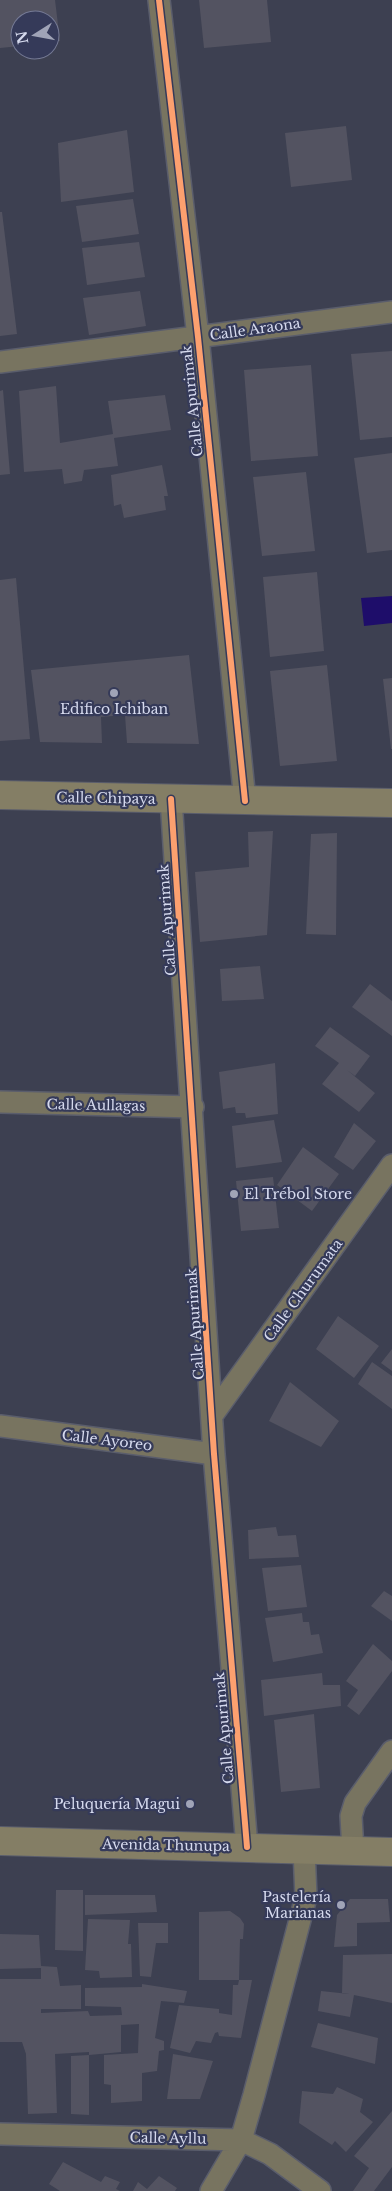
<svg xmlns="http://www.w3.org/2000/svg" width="392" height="2191" font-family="'Libre Baskerville',serif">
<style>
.water{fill:#1e0d6a}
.building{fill:#535361}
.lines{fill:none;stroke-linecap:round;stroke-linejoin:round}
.street-casing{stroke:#5a5d6c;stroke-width:24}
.secondary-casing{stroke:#5a5d6c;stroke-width:30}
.street{stroke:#787460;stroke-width:21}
.secondary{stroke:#847e65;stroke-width:28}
.cycleway-casing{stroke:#353a59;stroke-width:9}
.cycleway{stroke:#fca06f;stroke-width:6}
.poi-dot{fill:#a0a4b7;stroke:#353a59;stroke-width:2}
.labels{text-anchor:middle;stroke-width:4.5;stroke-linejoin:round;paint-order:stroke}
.street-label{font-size:14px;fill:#d6daee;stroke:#353a59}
.poi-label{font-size:14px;fill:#d6daee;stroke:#353a59;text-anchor:end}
</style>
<rect width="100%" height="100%" fill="#3d4051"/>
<path class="water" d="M392 596V623L364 626 361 598Z"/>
<path class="building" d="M0 0H55L60 41 50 42V20H20V46L0 48Z
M199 0H267L271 42 204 48Z
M346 126 352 180 291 187 285 133Z
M127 130 134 192 61 202 58 143Z
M133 199 139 234 82 242 76 206Z
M0 212H2L17 334 0 336Z
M139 242 145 277 87 285 82 248Z
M140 291 146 326 89 335 83 298Z
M392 351V437L360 440 351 354Z
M311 365 318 456 251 461 244 370Z
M56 386 60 443 113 434 108 401 165 395 171 430 114 438 118 466 84 470 82 481 64 484 62 469 24 472 19 391Z
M3 390 10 474 0 475V391Z
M392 453V550L367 553 354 458Z
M162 465 168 496H164L166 510 124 518 121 504 114 506 111 475Z
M306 472 315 551 262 556 253 477Z
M317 572 324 651 270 657 263 577Z
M16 578 30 739 0 741V580Z
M189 655 199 744 127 743 125 715 101 717 102 743 40 742 31 670Z
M327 665 337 761 280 766 270 671Z
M392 678V749H391L383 679Z
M273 831 267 935 200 942 195 872 249 867 248 832Z
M337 833 336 935 306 934 311 834Z
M260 966 264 999 222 1001 220 969Z
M370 984 392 1001V1036L352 1007Z
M330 1027 370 1056 355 1076 347 1070 375 1093 359 1112 322 1084 339 1063 315 1046Z
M275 1063 278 1114 246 1118 245 1113H236L235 1107 223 1109 219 1072Z
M274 1120 282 1162 236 1168 232 1126Z
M354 1123 376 1141 353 1170 334 1157Z
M303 1147 339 1174 312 1211 277 1185Z
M273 1177 279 1228 241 1231 236 1181Z
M338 1316 379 1346 354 1378 316 1349Z
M392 1349V1371L381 1363Z
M372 1362 392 1376V1409L358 1384Z
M290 1382 339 1421 321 1447 269 1421Z
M276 1527 278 1536 296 1535 299 1557 249 1559 248 1530Z
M301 1565 307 1607 268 1611 262 1568Z
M384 1591 392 1596V1621L371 1606Z
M302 1613 303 1622H309L311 1635 319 1634 323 1653 273 1662 265 1618Z
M373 1644 392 1661V1671L359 1715 347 1706 358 1690 346 1681Z
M322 1673 323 1685H340L341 1706 264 1716 261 1680Z
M314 1714 320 1788 281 1792 274 1720Z
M56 1890H83V1951L55 1950Z
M85 1895H155L157 1912 85 1915Z
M350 1899H388L390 1922 357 1923V1946L334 1947 337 1915Z
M230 1911 240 1918 244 1924 243 1939H240L239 1980H199V1912Z
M88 1919 130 1920 128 1944H131L132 1977 100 1978 99 1971 85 1970Z
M138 1923H168V1943H156L151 1977 140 1976Z
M0 1934 39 1935 41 1966 57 1967 60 1986 81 1985V2009H41V2013L88 2011 90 2016 122 2015 121 2007 85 2006V1988L142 1987V1984L187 1991 184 2003 161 2001 155 2038 164 2041V2050L159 2051 157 2071 142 2073V2101L111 2103V2085L104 2084V2055L138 2053 139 2024 121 2025V2052L89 2055V2052L55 2054 57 2113 28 2114 26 2054 22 2042H0V1979H41V1968L0 1969Z
M392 1954V2003L354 1995 350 2017 318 2011 321 1991 349 1994 342 1993 343 1955Z
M239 1980H252L241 2038 219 2036 218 2032 215 2033 211 2043 196 2041 190 2053 170 2048 179 2005 219 2009V2013L232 2015 233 1985H238Z
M318 2023 378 2038 375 2064 311 2047Z
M173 2054 213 2061 200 2099H167Z
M89 2055V2115L71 2114V2056Z
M337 2087 363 2099 360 2112 373 2122 346 2152 335 2141 332 2145 299 2123 302 2091 333 2094Z
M392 2111V2167L374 2191H353L369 2168 354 2156Z
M63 2162 101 2182 105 2176 120 2182 116 2189 120 2191H60L49 2184Z
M159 2176 177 2188 175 2191H133L138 2182 147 2189Z"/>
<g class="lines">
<g class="street-casing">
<path id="street" d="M159 0 198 337 245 801
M0 362 392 312
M171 799 214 1454 247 1847
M0 1102 193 1107
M213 1414 392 1165
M0 1426 214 1454
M353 1851 351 1816 355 1803 392 1751
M0 2134 241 2140 270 2154 320 2191
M211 2191 241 2140 254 2095 306 1897 304 1849"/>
</g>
<g class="secondary-casing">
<path id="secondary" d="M0 795 392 803
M0 1841 392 1852"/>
</g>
<use href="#street" class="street"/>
<use href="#secondary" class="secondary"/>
<g class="cycleway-casing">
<path id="cycleway" d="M159 0 198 337 245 801
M171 799 214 1454 247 1847"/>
</g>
<use href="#cycleway" class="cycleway"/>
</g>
<g class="poi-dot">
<circle cx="114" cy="693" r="5"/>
<circle cx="234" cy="1194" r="5"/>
<circle cx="190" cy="1804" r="5"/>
<circle cx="341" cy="1905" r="5"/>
</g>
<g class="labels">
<g class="street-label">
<text transform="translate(255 329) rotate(-8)" y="5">Calle Araona</text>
<text transform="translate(192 401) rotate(-96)" y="5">Calle Apurimak</text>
<text transform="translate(106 798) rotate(1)" y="5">Calle Chipaya</text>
<text transform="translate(167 920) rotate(-94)" y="5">Calle Apurimak</text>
<text transform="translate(96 1105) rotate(1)" y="5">Calle Aullagas</text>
<text transform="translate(303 1290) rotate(-54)" y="5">Calle Churumata</text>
<text transform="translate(195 1324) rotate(-94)" y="5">Calle Apurimak</text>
<text transform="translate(107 1440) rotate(7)" y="5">Calle Ayoreo</text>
<text transform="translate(224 1728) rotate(-95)" y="5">Calle Apurimak</text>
<text transform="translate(166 1845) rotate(1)" y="5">Avenida Thunupa</text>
<text transform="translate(168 2138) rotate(1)" y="5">Calle Ayllu</text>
</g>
<g class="poi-label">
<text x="114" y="714" text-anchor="middle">Edifico Ichiban</text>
<text x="244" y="1199" text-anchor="start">El Trébol Store</text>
<text x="180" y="1809">Peluquería Magui</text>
<text x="331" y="1902">Pastelería<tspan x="331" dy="16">Marianas</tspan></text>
</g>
</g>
<g transform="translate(35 35) rotate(259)"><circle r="24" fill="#353a59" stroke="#757a95"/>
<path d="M0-4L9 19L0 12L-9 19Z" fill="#a0a4b7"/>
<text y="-8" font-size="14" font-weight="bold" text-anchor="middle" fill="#d6daee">N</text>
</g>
</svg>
